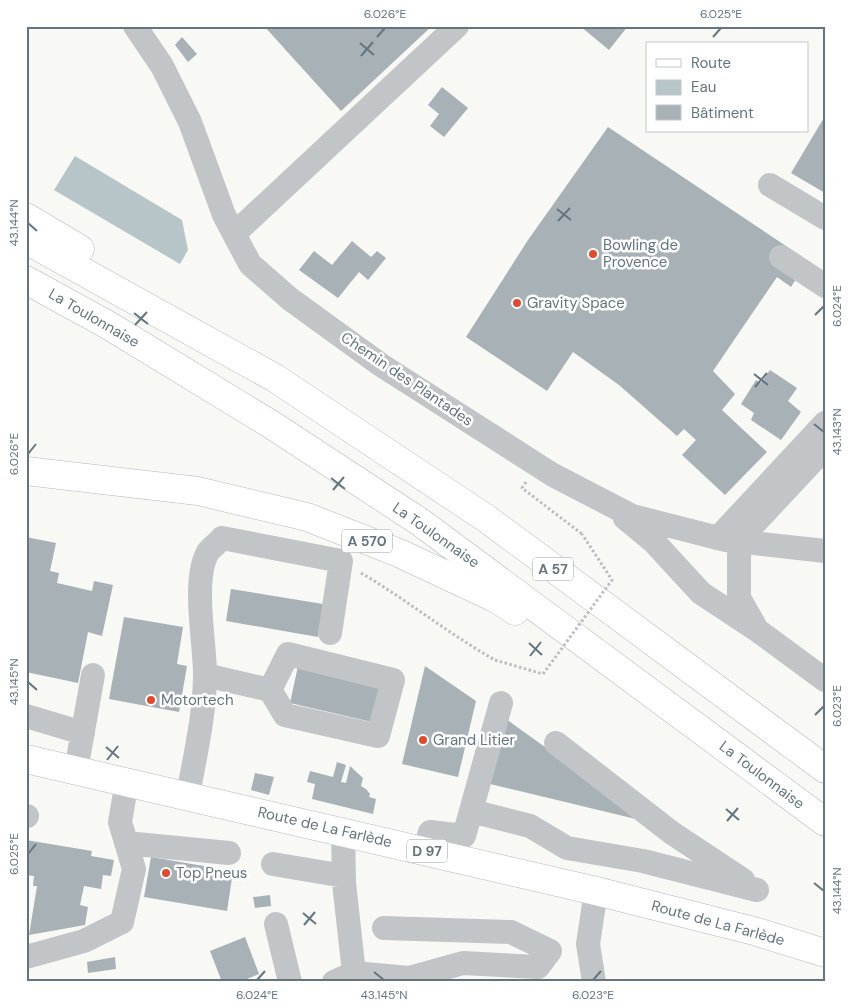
<svg xmlns="http://www.w3.org/2000/svg" width="851" height="1008" font-family="'DM Sans',sans-serif">
<style>
.water{fill:#b8c5c8}
.building{fill:#a8b1b6}
.lines{fill:none;stroke-linecap:round;stroke-linejoin:round}
.major-casing{stroke:#b4b9bc;stroke-width:29}
.highway-casing{stroke:#b4b8bb;stroke-width:29}
.path{stroke:#bbbec0;stroke-width:3;stroke-dasharray:2.5 2.5;stroke-linecap:butt}
.minor{stroke:#c1c5c8;stroke-width:24}
.major{stroke:#fff;stroke-width:28}
.highway{stroke:#fff;stroke-width:28}
.path-bridge{stroke:#bbbec0;stroke-width:3;stroke-dasharray:2.5 2.5;stroke-linecap:butt}
.ticks{fill:none;stroke:#64757f;stroke-width:2}
.poi-dot{fill:#dd4c30;stroke:#fff;stroke-width:2}
.labels{text-anchor:middle;stroke-width:5;stroke-linejoin:round;paint-order:stroke}
.shield{fill:#fff;stroke:#929ea5;stroke-width:1}
.shield-label{font-size:14px;font-weight:bold;fill:#64757f}
.poi-label{font-size:15px;fill:#64757f;stroke:#fff;text-anchor:start}
.street-label{font-size:15px;fill:#64757f;stroke:#fff}
.neatline{fill:none;stroke:#64757f;stroke-width:2}
.ticks-label{font-size:12px;text-anchor:middle;fill:#64757f}
</style>
<rect width="100%" height="100%" fill="#f8f8f5"/>
<path class="water" d="M75 156 182 220 188 250 180 264 54 190Z"/>
<path class="building" d="M264 26H432L341 111Z
M580 26H628L609 50Z
M182 37 197 54 188 62 175 45Z
M442 87 468 108 444 137 430 126 439 114 428 105Z
M825 116V193L791 173Z
M608 127 825 272V299L796 279 791 287 777 277 713 371 735 394 722 410 767 452 725 495 682 455 696 440 684 429 677 436 619 385 573 352 547 391 466 337 528 240Z
M352 241 371 257 377 251 386 258 368 280 359 272 338 298 299 270 314 251 332 265Z
M770 370 797 388 788 401 801 412 781 440 751 420 754 413 741 404 756 380 761 383Z
M26 537 56 543 50 571 59 573 57 583 92 591 94 581 113 585 102 636 88 632 78 683 26 672Z
M231 589 323 604 318 637 226 621Z
M124 617 183 627 177 664 187 666 179 712 109 699Z
M298 666 380 685 372 722 290 703Z
M425 666 476 701 458 777 402 764Z
M506 719 641 816 640 820 490 784Z
M337 762 346 765 341 782 346 783 350 766 363 778 361 786 366 789 370 794 369 797 376 799 373 814 312 799 315 784 307 782 310 771 333 777Z
M255 773 274 777 269 795 251 790Z
M26 840 92 851 91 856 114 860 111 876 103 875 101 889 84 886 80 905 88 907 85 925 29 935 37 886H33L34 876 26 875Z
M151 857 233 871 227 911 144 897Z
M270 895 271 906 255 908 253 897Z
M245 937 259 974 240 982H222L210 951Z
M115 957 116 969 88 973 87 962Z"/>
<g class="lines">
<g class="major-casing">
<path id="major" d="M26 759 596 891 754 931 825 953"/>
</g>
<g class="highway-casing">
<path id="highway" d="M26 217 80 249
M26 240 275 378 323 410 487 519 825 769
M26 280 108 325 272 425 420 522 825 822
M26 471 198 491 307 517 399 553 497 599 515 611"/>
</g>
<path class="path" d="M526 482 522 488 582 534
M361 573C407 600 449 634 495 660"/>
<path class="minor" d="M135 26 162 66 190 122 224 215 250 264 290 299 381 365 553 475 632 516 726 540 825 551
M770 185 825 218
M234 234 457 26
M781 257 825 286
M625 518 654 542 701 593 757 630 825 680
M718 538 825 423
M755 626 739 598V540L825 448
M205 675 270 690 285 715 378 736 393 680 288 654 270 690
M26 716 83 733
M556 743 672 833 743 880
M76 770 93 675
M188 795C195 756 205 714 205 674 205 643 192 579 208 552 212 547 218 543 222 538L341 561 330 633
M471 811 530 826 567 848 643 861 757 890
M26 816H27
M343 831 344 883 354 973
M126 843 229 853
M424 851 430 832 464 836 501 703
M273 864 344 876
M276 924 290 982
M26 957 84 941 122 922 134 869 120 822 127 781
M334 982 354 973 409 978 463 963 538 967 550 951 511 932 384 928
M594 982 588 944 596 891"/>
<use href="#major" class="major"/>
<use href="#highway" class="highway"/>
<path class="path-bridge" d="M495 660 543 674 612 580 582 534"/>
</g>
<path class="ticks" d="M377 37 385 28M713 37 721 28M360 43 374 55M361 56 373 42M557 209 571 220M558 221 570 208M28 223 37 231M134 313 148 324M815 315 824 306M135 325 147 312M754 374 768 385M755 387 767 373M814 424 824 432M28 454 36 444M331 478 345 489M333 490 344 477M529 643 542 655M530 656 541 642M28 682 37 690M815 715 824 706M106 747 119 758M107 760 118 746M726 809 739 820M727 821 738 808M28 854 36 844M814 883 824 891M303 913 316 924M304 925 315 912M374 972 384 980M257 980 265 971M593 980 601 971"/>
<g class="poi-dot">
<circle cx="593" cy="254" r="5"/>
<circle cx="517" cy="303" r="5"/>
<circle cx="151" cy="700" r="5"/>
<circle cx="423" cy="740" r="5"/>
<circle cx="166" cy="873" r="5"/>
</g>
<g class="labels">
<g class="shield">
<rect x="342" y="529.5" width="50" height="23" rx="4"/>
<rect x="533" y="557.5" width="40" height="23" rx="4"/>
<rect x="407" y="839.5" width="40" height="23" rx="4"/>
</g>
<g class="shield-label">
<text x="367" y="546">A 570</text>
<text x="553" y="574">A 57</text>
<text x="427" y="856">D 97</text>
</g>
<g class="poi-label">
<text x="603" y="250">Bowling de<tspan x="603" dy="17">Provence</tspan></text>
<text x="527" y="308">Gravity Space</text>
<text x="161" y="705">Motortech</text>
<text x="433" y="745">Grand Litier</text>
<text x="176" y="878">Top Pneus</text>
</g>
<g class="street-label">
<text transform="translate(94 318) rotate(30)" y="5">La Toulonnaise</text>
<text transform="translate(407 379) rotate(34)" y="5">Chemin des Plantades</text>
<text transform="translate(436 535) rotate(35)" y="5">La Toulonnaise</text>
<text transform="translate(762 775) rotate(37)" y="5">La Toulonnaise</text>
<text transform="translate(325 827) rotate(13)" y="5">Route de La Farlède</text>
<text transform="translate(718 923) rotate(15)" y="5">Route de La Farlède</text>
</g>
</g>
<rect width="851" height="1008" fill="none" stroke="#ffffff" stroke-width="55"/>
<rect x="646" y="42" width="162" height="90" fill="#ffffff" stroke="#c1c8cc"/>
<rect x="656" y="59" width="25" height="8" fill="#ffffff" stroke="#c1c8cc"/>
<text x="691" y="68" font-size="15" fill="#64757f">Route</text>
<rect x="656" y="80" width="25" height="15" fill="#b8c5c8" stroke="#c1c8cc"/>
<text x="691" y="92" font-size="15" fill="#64757f">Eau</text>
<rect x="656" y="105" width="25" height="15" fill="#a8b1b6" stroke="#c1c8cc"/>
<text x="691" y="118" font-size="15" fill="#64757f">Bâtiment</text>
<rect x="28" y="28" width="796" height="952" class="neatline"/>
<g class="ticks-label">
<text x="385" y="18">6.026°E</text>
<text x="721" y="18">6.025°E</text>
<text transform="translate(14 223) rotate(-90)" y="4">43.144°N</text>
<text transform="translate(837 306) rotate(-90)" y="4">6.024°E</text>
<text transform="translate(837 432) rotate(-90)" y="4">43.143°N</text>
<text transform="translate(14 454) rotate(-90)" y="4">6.026°E</text>
<text transform="translate(14 682) rotate(-90)" y="4">43.145°N</text>
<text transform="translate(837 706) rotate(-90)" y="4">6.023°E</text>
<text transform="translate(14 854) rotate(-90)" y="4">6.025°E</text>
<text transform="translate(837 891) rotate(-90)" y="4">43.144°N</text>
<text x="257" y="999">6.024°E</text>
<text x="384" y="999">43.145°N</text>
<text x="593" y="999">6.023°E</text>
</g>
</svg>
